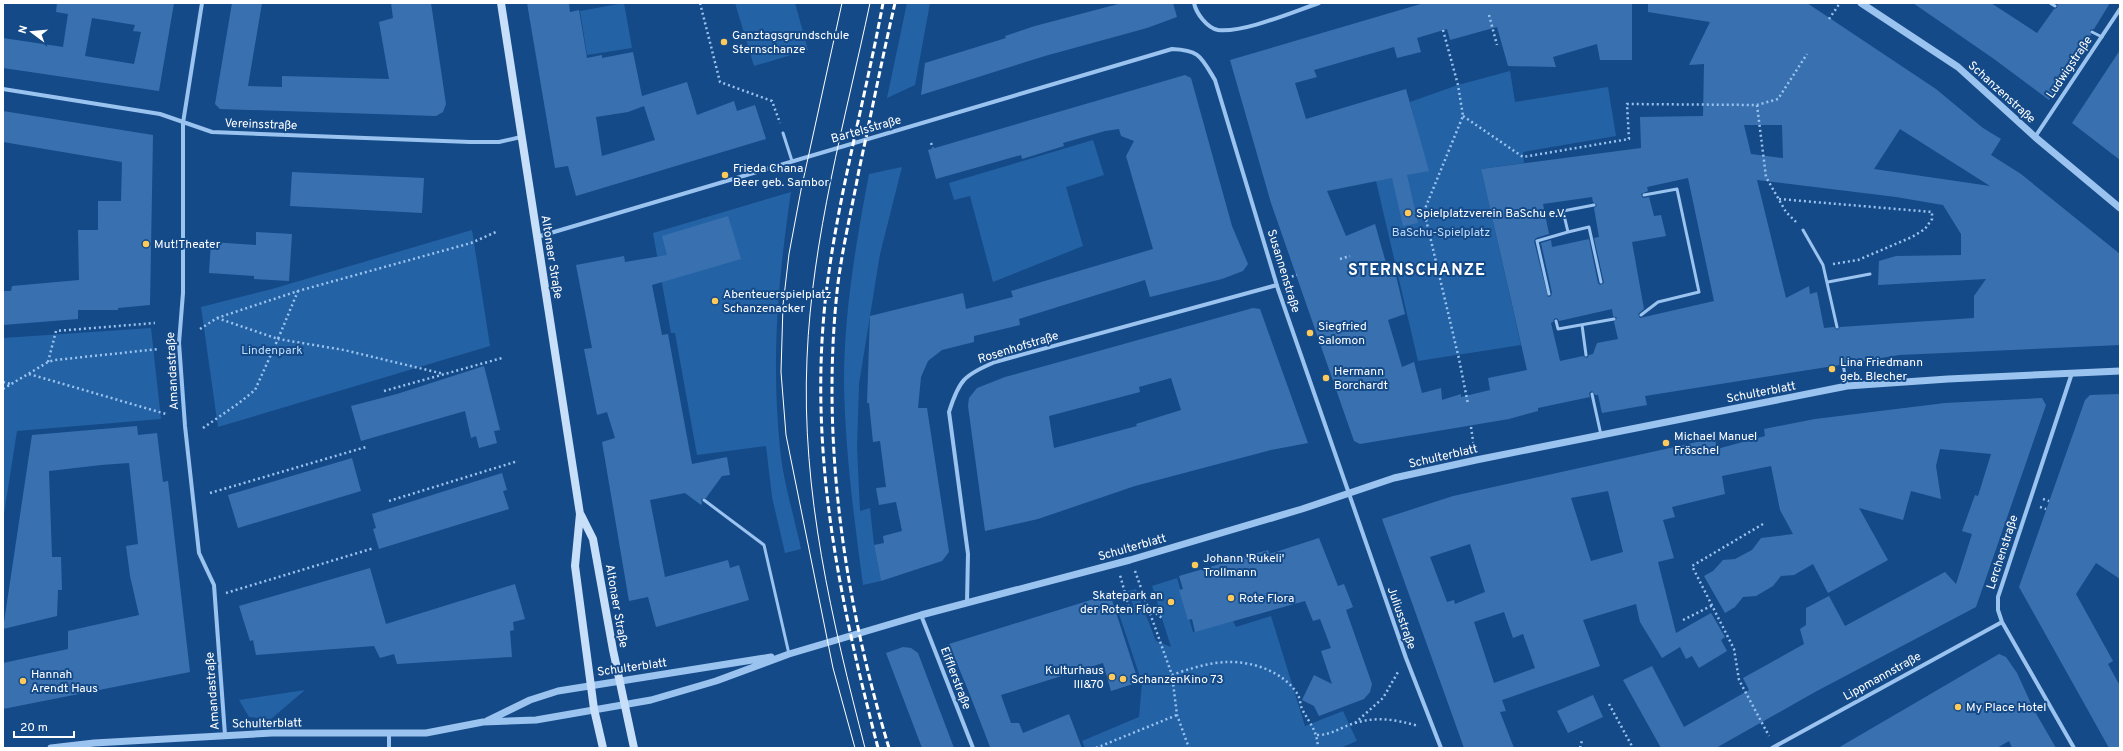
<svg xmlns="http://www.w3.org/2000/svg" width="2123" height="751" font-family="Overpass,sans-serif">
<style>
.green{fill:#2462a6}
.building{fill:#3971b0;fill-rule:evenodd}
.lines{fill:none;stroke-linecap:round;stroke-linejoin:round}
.path{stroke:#9bc3ef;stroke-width:2.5;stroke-dasharray:2 3;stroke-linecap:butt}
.service{stroke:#9bc3ef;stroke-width:3}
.minor{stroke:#9bc3ef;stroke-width:4}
.tertiary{stroke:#9bc3ef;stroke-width:7}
.secondary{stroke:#c8dffa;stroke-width:8}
.tram{stroke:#fff;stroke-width:1}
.rail{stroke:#fff;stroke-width:3;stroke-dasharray:7 3;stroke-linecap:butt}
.poi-dot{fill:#ffca59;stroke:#154a88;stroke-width:1.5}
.labels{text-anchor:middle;stroke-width:4;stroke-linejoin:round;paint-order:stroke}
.poi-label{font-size:12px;fill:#fff;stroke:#154a88;text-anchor:start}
.street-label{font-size:12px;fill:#fff;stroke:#154a88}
.park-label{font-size:12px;fill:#c1ddfb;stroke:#154a88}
.district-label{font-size:16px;font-weight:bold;letter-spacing:1px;fill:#fff;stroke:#154a88}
</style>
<rect width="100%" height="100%" fill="#154a88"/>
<path class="green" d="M624 3 632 48 587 55 580 11Z
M735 3H795L808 50 754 66Z
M907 3H930L915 85 887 98Z
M1510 71 1515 102 1608 87 1616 136 1523 152 1524 163 1481 169 1521 345 1418 361 1376 181 1418 134 1410 102 1458 85Z
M1093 140 1104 175 1066 187 1083 246 993 282 970 196 954 200 949 183Z
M902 167 880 254 859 384 857 447 860 511 870 508 874 545 881 581 863 585C854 518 845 450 844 382 844 312 856 243 869 174Z
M791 192C778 280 771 359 780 448 783 481 794 516 801 549L785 553 772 497 766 446 697 455 675 333H671L653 233Z
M472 230 490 346 218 427 201 307 272 289Z
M151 328 161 419 17 431 3 520V338Z
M1177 578 1193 632 1233 621 1236 627 1271 616 1305 726 1343 711 1357 741 1340 748H1085L1082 741 1139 717 1142 683 1119 614 1134 608 1128 591 1136 589 1156 641 1171 647 1152 586Z
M305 690 271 719 249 717 239 700Z"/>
<path class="building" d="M57 3H174L159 91 3 68V38L63 47 68 14 56 12ZM92 18 135 25 133 31 141 32 134 64 85 56Z
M232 3H262L248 86 282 87V76L389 79 379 22 393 18 391 3H431L446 104 443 112 436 116 220 109 215 104Z
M527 3H569L570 12 579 10 587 58 602 55V58L633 52 642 96 687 82 697 115 734 101 737 111 755 105 766 139 576 196 568 166 555 168ZM643 103 655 140 602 156 596 117 628 112 644 106Z
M1122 3H1173L1177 17 1147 28 1045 56 921 95 925 63 1006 38 1005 36 1035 26Z
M1424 3H1632V60H1600L1597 44 1553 57 1556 67 1508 66 1497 27 1450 40 1447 29 1417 38 1421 52 1397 58 1394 47 1314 70 1317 77 1295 83 1306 119 1406 89 1429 171 1407 175 1418 223 1403 226 1392 178 1327 191 1346 236 1375 224 1388 270 1394 267 1405 314 1388 320 1402 367 1414 362 1422 393 1441 388 1442 400 1461 394V397L1490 390 1488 378 1527 370 1481 169 1641 148 1640 117 1703 116 1704 64 1689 65 1710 22 1648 12V3H1807L1936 89 1983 128 2001 139 1991 155 2021 174 2120 254V345L1899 355 1846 364 1843 361 1840 365 1645 396 1647 405 1602 413 1598 395H1595L1592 391 1589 393 1590 397 1538 408V411L1509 419 1360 444 1354 441 1271 203 1230 60ZM1744 125H1782L1783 158 1751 154ZM1900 129 1990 186 1874 169ZM1688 178 1714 301 1640 318 1638 314 1644 309 1632 242 1666 236 1661 215 1654 216 1649 197 1643 198 1641 194 1648 191 1647 187ZM1757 180 1896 197 1943 205 1961 234V255L1896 256 1879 261 1878 285 1986 279 1974 296V318L1840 327 1837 330 1834 327 1824 328 1817 292 1810 294 1809 286 1786 298ZM1592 197 1593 202 1597 205 1594 208 1599 237 1594 238 1604 283 1600 285 1598 283 1589 239 1552 247 1551 240 1541 243 1552 293 1551 296 1548 297 1534 241 1536 238 1549 234 1543 204ZM1612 309 1613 316 1617 318 1614 322 1618 339 1597 343 1593 354 1589 355 1587 358 1583 356 1560 361 1551 323 1553 322 1554 319 1557 318 1559 321Z
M1913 3H1991L2037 33 2054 9 2057 8 2058 3H2110L2094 29 2090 30 2091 35 2049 100 1994 59Z
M2120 50V160L2072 123Z
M1185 75 1191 78 1232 226 1248 264 1243 271 1222 279 1150 297 1145 280 1064 305 1019 319 1020 325 974 336V342L942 350 928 361 921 377 918 408H927L949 552 942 561 881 581 874 545 884 543 883 536 902 531 896 502 879 505 876 488 886 487 880 441 873 442 869 403H867L870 316 963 293 966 309 1013 297 1011 291 1153 249 1126 156 1134 141 1121 136 1119 129 1105 131 1063 143 1064 146 1022 159 1021 155 936 179 928 150Z
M3 111 153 135 150 305 118 308V310H78V319L3 325V291H11L12 286 79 280 78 230H98V201H121L122 162 3 142Z
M292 172 424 178 422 213 290 206Z
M728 216 741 259 652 285 662 335 668 334 692 464 727 457 730 475 722 476 706 498 701 499 702 503 701 505 685 493 650 500 665 577 728 560 730 568 739 565 749 600 656 627 648 597 629 601 602 442 615 438 607 412 597 415 584 349 592 348 576 265 624 256 625 262 667 255 662 236Z
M256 232 292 234 289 281 254 279V276L209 273 211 242 256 245Z
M1253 308 1260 309 1308 443 1271 450 1135 486 1038 519 985 531 968 406 969 398 977 388 1005 377ZM1171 378 1181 410 1136 424 1137 426 1054 448 1049 416 1140 392 1139 387Z
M484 366 500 430 494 431 497 443 479 448 476 436 471 438 465 411 361 441 351 406 397 394Z
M2120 394V579L2096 563 2076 594 2113 661 2108 664 2120 686V748H2109L2019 587 2085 400 2090 395Z
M2042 398 2046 405 1976 607 1815 692 1716 748H1661L1623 680 1652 666 1684 727 1749 690 1743 678 1804 644 1800 629 1806 625V608L1829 596 1845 626 1945 572 1956 584 1972 534 1962 531 1975 495 1978 496 1991 454 1940 449 1936 466 1941 499 1911 491 1903 520 1859 508 1888 560 1828 593 1813 564 1794 575 1781 576 1773 586 1756 596 1743 597 1735 607 1725 613 1704 576 1713 571 1723 560 1735 559 1752 550 1761 538 1793 534 1780 510 1771 466 1722 476 1725 494 1672 507 1675 517 1663 520 1674 558 1658 562 1676 633 1711 613 1725 637 1721 640 1727 651 1699 668 1692 656 1686 659 1680 647 1662 658 1640 622 1636 604 1583 620 1600 666 1502 700 1506 711 1500 712 1514 748H1464L1382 519 1453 496 1697 442 1715 439 1717 449 1765 436 1764 429 1815 419 1945 403ZM1608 491 1623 552 1591 561 1571 498ZM1470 544 1485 592 1455 604 1454 600 1447 602 1430 557ZM1504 612 1513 638 1523 634 1535 668 1494 683 1474 622Z
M137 426 138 435 157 433 163 482 168 481 190 672 3 709V663L68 649V631L139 615 130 576 126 546 138 544 129 463 101 465 49 471 52 557H61L62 590H58L57 616 3 629 32 435Z
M352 458 361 491 238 528 228 495Z
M502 473 507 490 503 491 509 509 379 549 373 529 376 528 372 514Z
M1319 538 1338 586 1344 584 1353 607 1346 610 1372 684 1370 692 1364 699 1319 716 1314 706 1302 700 1314 675 1332 684 1321 651 1331 648 1320 619 1313 621 1305 601 1195 632 1192 619 1188 620 1179 590 1183 589 1179 576 1268 550 1269 554Z
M370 568 386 624 515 584 525 619 513 622 514 630 510 631 512 657 397 664 394 654 380 658 374 646 256 655 253 640 250 641 239 606Z
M1110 594 1136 674 1130 676 1133 684 1111 691 1103 663 1001 695 1011 723H1019L1023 733 1069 714 1082 748H988L990 747 970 695 949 644Z
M903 647 911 648 918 653 954 748H922L886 653Z
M1999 654 2006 657 2017 673 2034 710 2056 748H2012L2009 741 1997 748H1838Z
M1593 695 1603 717 1568 733 1557 711Z"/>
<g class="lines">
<path class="path" d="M700 3 720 82 772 101 780 123
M1489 15 1497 45
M1829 19 1840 3
M1443 30 1458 85 1463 116 1424 211 1459 359 1468 404
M1757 105 1766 177 1786 212 1796 222
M1463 116 1523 157 1629 139 1627 104 1757 105 1778 99 1807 54
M931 143 933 148
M1779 199 1932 212V219L1925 229 1912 237 1858 260 1833 264
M1340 259 1350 256
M1287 278 1297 275
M217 318 278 339 298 291
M200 329 217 318 298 291 471 243 496 232
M48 362 56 331 155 323
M29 374 166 414
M3 382 11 384
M3 389 48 362 55 360 159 349
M384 391 502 358
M1471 427 1474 448
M203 428 239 403 255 390 278 339 344 350 444 374
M210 493 366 447
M2043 499 2049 501
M389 501 518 461
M2040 507 2046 509
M1763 524 1692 566 1734 649 1739 680 1769 736
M1135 571 1172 675 1177 715 1189 748
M226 593 374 548
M1148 607 1162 618
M1116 612 1129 608 1120 575
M1683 620 1713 605
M1172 675C1188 669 1211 662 1228 662 1252 661 1283 672 1296 692 1300 696 1300 704 1302 709 1310 724 1317 730 1318 748
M1609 704 1633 748
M1355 723 1383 698 1398 672
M1317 735C1332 735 1341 727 1355 723 1378 716 1396 720 1419 726
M1096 748 1177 715
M1580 748 1582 740"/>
<path class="service" d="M2050 3 2055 6
M2092 32 2102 37
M783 133 792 161
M1803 230 1823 265 1837 327
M1568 232 1589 227 1601 282
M1828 282 1870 274
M1549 294 1537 241 1568 232 1563 211 1594 205
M1641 315 1658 302 1699 292 1677 189 1644 195
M1556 321 1558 329 1614 319
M1582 325 1586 355
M1843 364 1847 386
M1592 394 1601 435
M704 500 764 545 789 654"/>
<path class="minor" d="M202 3 183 123V293L179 343 185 426 199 553 214 585 225 735
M1194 3C1196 13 1207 28 1218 30 1244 33 1292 12 1319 3
M3 89 160 114 212 132 470 142H499L521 137
M2035 137 2120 9
M537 237 1172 49C1200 50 1201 57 1215 80L1278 289 1406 658 1441 748
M2072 373 1998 597V610L2002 622 2074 748
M967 602 968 554 949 412C959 380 964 375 995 362L1277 285
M921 615 973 748
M389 734V748
M1772 748 2002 622"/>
<path class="tertiary" d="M1861 3 1958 67 2035 137 2120 208
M487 721 530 700 558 691 771 657
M51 748 94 743 272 733H426L483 722 536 720 651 700 716 681 789 654 921 615 1130 560 1302 509 1394 478 1476 460 1847 386 1948 379 2120 371"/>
<path class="secondary" d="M501 3 580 514 575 566 594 709 603 748
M581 515 593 539 613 650 634 748"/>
<path class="tram" d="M842 3 801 190 789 254 783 305 781 372 786 435 833 668 855 748
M865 748C832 620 801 492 807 358 812 237 845 121 870 3"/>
<path class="rail" d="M878 748C839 598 808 450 826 294 838 195 865 100 883 3
M889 748C844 600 820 437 838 283 843 245 852 208 859 170 871 115 882 59 895 3"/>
</g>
<g class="poi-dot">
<circle cx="724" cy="42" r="4"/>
<circle cx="725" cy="175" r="4"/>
<circle cx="1408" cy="213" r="4"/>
<circle cx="146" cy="244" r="4"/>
<circle cx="715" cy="301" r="4"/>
<circle cx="1310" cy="333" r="4"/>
<circle cx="1832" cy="369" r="4"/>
<circle cx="1326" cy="378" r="4"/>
<circle cx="1666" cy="443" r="4"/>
<circle cx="1195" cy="565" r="4"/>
<circle cx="1231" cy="598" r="4"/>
<circle cx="1171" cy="602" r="4"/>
<circle cx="1112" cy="677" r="4"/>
<circle cx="1123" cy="679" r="4"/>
<circle cx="23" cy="681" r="4"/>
<circle cx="1958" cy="707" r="4"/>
</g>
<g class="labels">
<g class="poi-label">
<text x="732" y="39">Ganztagsgrundschule<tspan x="732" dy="14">Sternschanze</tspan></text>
<text x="733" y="172">Frieda Chana<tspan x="733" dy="14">Beer geb. Sambor</tspan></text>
<text x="1416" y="217">Spielplatzverein BaSchu e.V.</text>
<text x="154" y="248">Mut!Theater</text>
<text x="723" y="298">Abenteuerspielplatz<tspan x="723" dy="14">Schanzenacker</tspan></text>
<text x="1318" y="330">Siegfried<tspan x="1318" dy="14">Salomon</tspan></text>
<text x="1840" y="366">Lina Friedmann<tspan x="1840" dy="14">geb. Blecher</tspan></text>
<text x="1334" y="375">Hermann<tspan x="1334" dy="14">Borchardt</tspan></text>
<text x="1674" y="440">Michael Manuel<tspan x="1674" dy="14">Fröschel</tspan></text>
<text x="1203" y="562">Johann 'Rukeli'<tspan x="1203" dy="14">Trollmann</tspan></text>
<text x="1163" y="599" text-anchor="end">Skatepark an<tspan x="1163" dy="14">der Roten Flora</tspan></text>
<text x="1239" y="602">Rote Flora</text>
<text x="1104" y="674" text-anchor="end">Kulturhaus<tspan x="1104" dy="14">III&amp;70</tspan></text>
<text x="31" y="678">Hannah<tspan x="31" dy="14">Arendt Haus</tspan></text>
<text x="1131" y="683">SchanzenKino 73</text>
<text x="1966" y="711">My Place Hotel</text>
</g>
<g class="street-label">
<text transform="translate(2069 67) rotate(-56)" y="4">Ludwigstraße</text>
<text transform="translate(2002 92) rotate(42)" y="4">Schanzenstraße</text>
<text transform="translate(261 124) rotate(2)" y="4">Vereinsstraße</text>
<text transform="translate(866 129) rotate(-16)" y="4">Bartelsstraße</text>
<text transform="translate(552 257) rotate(81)" y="4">Altonaer Straße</text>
<text transform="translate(1284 271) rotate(73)" y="4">Susannenstraße</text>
<text transform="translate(1018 347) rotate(-17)" y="4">Rosenhofstraße</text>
<text transform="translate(172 371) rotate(-93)" y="4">Amandastraße</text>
<text transform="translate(1761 392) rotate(-11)" y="4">Schulterblatt</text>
<text transform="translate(1443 456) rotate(-13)" y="4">Schulterblatt</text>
<text transform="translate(1132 547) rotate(-16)" y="4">Schulterblatt</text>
<text transform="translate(2002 552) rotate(-72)" y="4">Lerchenstraße</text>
<text transform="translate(617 606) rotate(80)" y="4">Altonaer Straße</text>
<text transform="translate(1402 618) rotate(71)" y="4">Juliusstraße</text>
<text transform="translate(632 667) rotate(-8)" y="4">Schulterblatt</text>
<text transform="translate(1882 676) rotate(-29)" y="4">Lippmannstraße</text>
<text transform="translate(956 678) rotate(69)" y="4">Eifflerstraße</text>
<text transform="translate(212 691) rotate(-94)" y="4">Amandastraße</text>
<text transform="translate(267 723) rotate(-1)" y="4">Schulterblatt</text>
</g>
<g class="park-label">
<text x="1441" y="236">BaSchu-Spielplatz</text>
<text x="272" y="354">Lindenpark</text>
</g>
<g class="district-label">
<text x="1417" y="275">STERNSCHANZE</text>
</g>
</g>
<rect width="2123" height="751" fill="none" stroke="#ffffff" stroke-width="8"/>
<g transform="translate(32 32) rotate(286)" stroke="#154a88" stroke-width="3" paint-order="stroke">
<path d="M0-3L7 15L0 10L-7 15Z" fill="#ffffff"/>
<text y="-6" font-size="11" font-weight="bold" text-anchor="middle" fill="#ffffff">N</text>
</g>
<path d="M14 731v6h60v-6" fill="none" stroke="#ffffff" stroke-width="2"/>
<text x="20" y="731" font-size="12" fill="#ffffff" stroke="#154a88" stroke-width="3" paint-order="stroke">20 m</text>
</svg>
